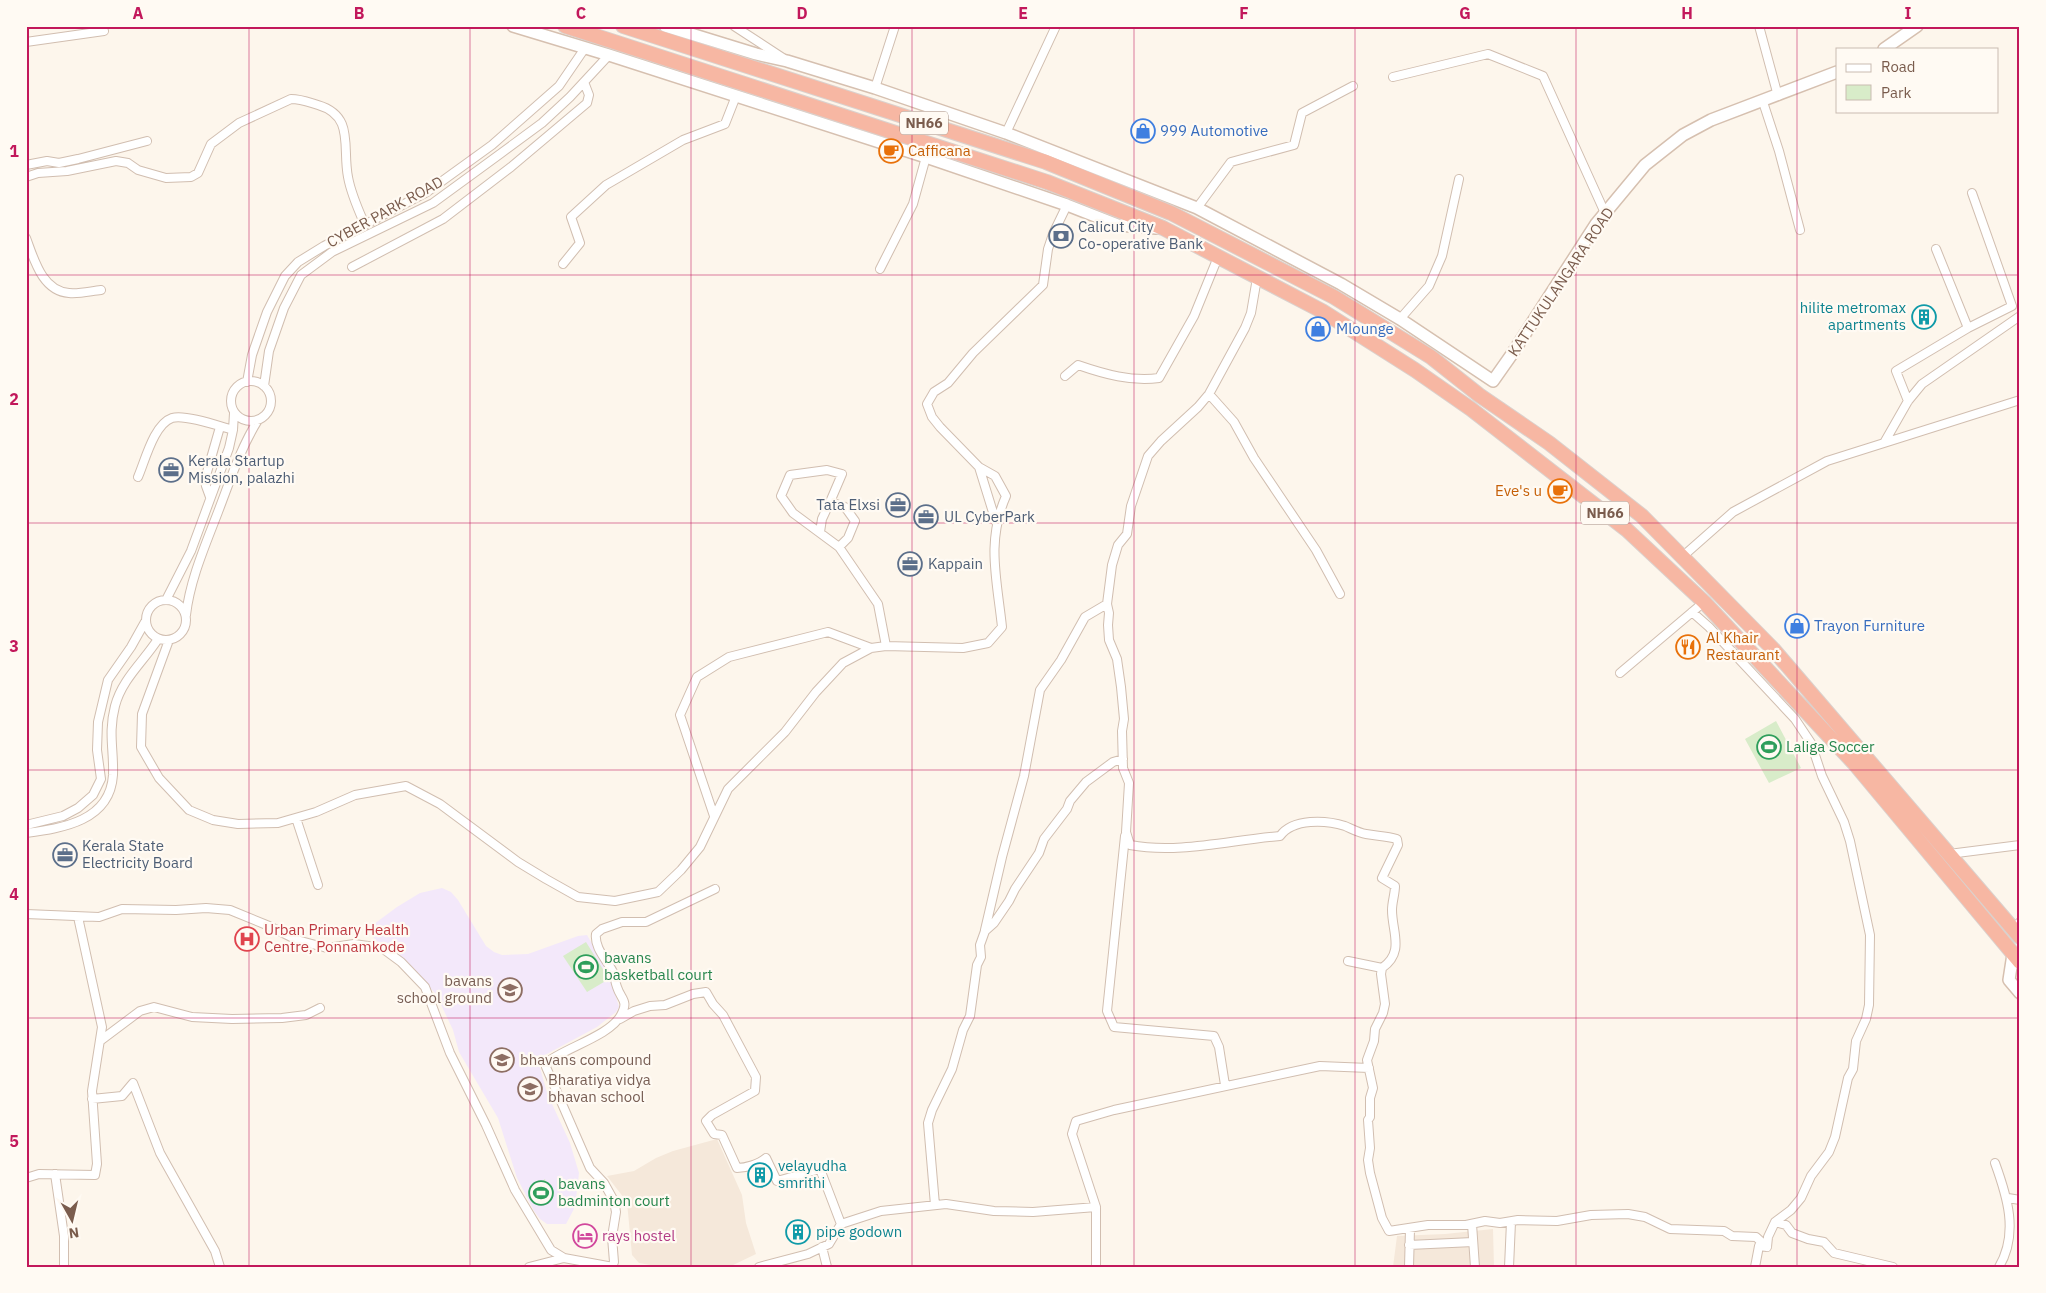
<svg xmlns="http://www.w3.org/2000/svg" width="2046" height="1293" font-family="'IBM Plex Sans',sans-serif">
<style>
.residential{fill:#f5e8da}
.education{fill:#f3e8fa}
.medical{fill:#fbdfe3}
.green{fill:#d8ecc9}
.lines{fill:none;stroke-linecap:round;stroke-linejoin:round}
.street-casing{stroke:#d1beb0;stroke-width:10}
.secondary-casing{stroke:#d6c0b0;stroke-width:14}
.highway-casing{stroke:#dad1cd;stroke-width:16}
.street{stroke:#fff;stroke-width:8}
.secondary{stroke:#fff;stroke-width:11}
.highway{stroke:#f7b7a3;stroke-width:14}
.grid{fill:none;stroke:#c2185b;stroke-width:1;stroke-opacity:0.55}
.labels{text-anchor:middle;stroke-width:4.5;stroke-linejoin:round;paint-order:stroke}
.shield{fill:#fffaf3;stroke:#a28b7f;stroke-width:1}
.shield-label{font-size:14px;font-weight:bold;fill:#7a5c4d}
.shop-label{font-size:15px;fill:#366cbe;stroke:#fffaf3;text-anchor:start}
.food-label{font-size:15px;fill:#c56008;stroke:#fffaf3;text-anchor:start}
.street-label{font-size:15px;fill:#7a5c4d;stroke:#fffaf3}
.service-label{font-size:15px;fill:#4e5e75;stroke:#fffaf3;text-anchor:start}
.culture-label{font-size:15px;fill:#0d838f;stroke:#fffaf3;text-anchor:start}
.leisure-label{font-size:15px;fill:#27864d;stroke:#fffaf3;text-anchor:start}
.health-label{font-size:15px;fill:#be3a42;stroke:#fffaf3;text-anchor:start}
.education-label{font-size:15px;fill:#785e54;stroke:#fffaf3;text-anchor:start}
.hotel-label{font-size:15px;fill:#b23c85;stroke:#fffaf3;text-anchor:start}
.neatline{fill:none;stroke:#c2185b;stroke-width:2}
.grid-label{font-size:16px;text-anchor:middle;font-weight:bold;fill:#c2185b}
</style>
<rect width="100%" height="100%" fill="#fdf6ec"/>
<path class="residential" d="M717 1139 742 1195 746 1223 756 1254 729 1267H662L639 1263 632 1255 627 1202 607 1176 634 1171 656 1158 673 1151Z
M1493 1229 1494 1267H1393L1397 1236 1445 1234Z"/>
<path class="education" d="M442 888 451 892 458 900 486 946 494 952 502 955 528 954 578 936 587 935 609 973 619 1007 616 1012 597 1027 545 1055 539 1064 547 1093 570 1143 579 1173 575 1207 566 1224H547L540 1219 534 1211 517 1178 498 1118 459 1052 453 1030 436 994 402 958 375 940 369 931 370 927 397 907 420 893Z"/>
<path class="medical" d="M247 929 256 933 247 950 238 945Z"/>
<path class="green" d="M1776 721 1801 768 1769 783 1745 739Z
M586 942 609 979 587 992 563 956Z
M545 1179 550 1196 540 1203 532 1190Z"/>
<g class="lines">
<g class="street-casing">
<path id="street" d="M734 26 783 58
M1759 26 1778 96
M26 42 104 31
M1393 77 1488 54 1543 76 1605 213
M875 88 895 26
M1763 102 1779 151 1800 230
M1006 133 1056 26
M26 165 47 161 59 163 78 159 147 141
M26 177 38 173 67 171 116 161 128 163 138 170 166 178 191 177 198 173 211 144 239 123 291 99C301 99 308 102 318 105 355 116 342 147 348 177 351 194 358 209 365 225
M1197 208 1231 162 1294 145 1302 113 1353 86
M26 238C34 259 42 291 69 293 80 294 91 291 101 290
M1936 249 1968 328
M563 264 580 243 571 217 606 185 683 140 725 124 736 96
M352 267 443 219 511 167 587 103 589 95 584 82
M880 269 913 204 926 157
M1257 278 1251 313 1245 328 1209 394 1198 407 1161 441 1148 456 1131 506 1127 534 1118 545 1112 565 1107 604 1109 613 1108 625 1109 640 1117 659 1121 687 1124 719 1122 731 1123 768 1129 783 1126 832 1130 845C1179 854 1230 840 1280 836 1293 818 1326 820 1345 826 1352 829 1359 833 1366 834 1377 836 1386 836 1397 839L1398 845 1382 878 1395 886C1395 894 1392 902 1392 910 1392 932 1405 952 1382 968L1381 974 1385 1004 1383 1013 1375 1029 1374 1041 1367 1060 1373 1088 1370 1098V1117L1368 1120 1370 1148 1368 1160 1370 1173 1382 1218 1389 1231 1428 1225H1466L1485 1221 1500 1223 1518 1220 1557 1221 1591 1215 1628 1214 1645 1217 1670 1229 1724 1231 1732 1236 1756 1237 1767 1247
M1400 319 1429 286 1442 256 1459 179
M1065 376 1078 365C1104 374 1132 382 1159 378L1194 316 1218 257
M231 401a20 20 0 1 1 40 0a20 20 0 1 1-40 0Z
M247 382 252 355 267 312 285 276 298 262 324 246 427 192 492 145 559 86 585 48
M264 386 269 351 284 308 301 275 332 252 433 203 500 154 542 123 570 97 609 55
M1209 394 1234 422 1254 458 1316 550 1340 594
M1908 401 1896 371 1968 328 2012 306 1972 193
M1884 443 2020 400
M979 467 996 522
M138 477C145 461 154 424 172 418 185 414 219 426 233 430
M210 497 206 486 205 479 220 427
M830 502 842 474 827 470 790 475 781 496 793 513 839 547 878 604 886 646 963 648 988 643 1002 627C997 579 986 542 1006 496L995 476 979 467 940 427 932 417 927 404 934 392 948 383 973 353 1043 285 1048 249 1053 234 1067 205
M820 532 822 519 830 502 845 507 855 521 848 538 839 547
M1682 557 1733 512 1827 461 1884 443 1908 401 1922 384 2020 316
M146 620a20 20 0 1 1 40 0a20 20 0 1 1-40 0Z
M166 600 191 551 229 448 233 430 234 413
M1692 612 1709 627 1795 719 1811 743 1822 776 1844 822 1850 841 1870 935 1869 1005 1866 1019 1856 1041 1853 1069 1848 1078 1835 1137 1829 1152 1811 1176 1801 1198 1791 1210 1775 1222 1768 1237 1767 1247
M186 615C190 580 205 546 218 512 230 481 240 449 258 420
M169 640 142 714 141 747 159 778 189 810 213 820 238 824 278 823 316 812 355 795 406 786 440 804 518 862 546 879 578 897 615 901 658 892 681 870 700 847 728 789 785 732 816 692 843 663 871 648 886 646
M1620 673 1704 602
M714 816 680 715 697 677 729 657 828 632 871 648
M296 818 318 885
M26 825 63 816 78 808 93 795 101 779 97 750 98 722 108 680 131 647 145 622
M26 833C63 828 110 821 113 775 114 750 108 733 115 706 122 679 144 661 158 639
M1125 836 1107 1011 1114 1027 1214 1036 1219 1047 1225 1085
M1949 854 2020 845
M26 914 99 917 122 909 176 910 206 908 230 910 269 926 297 940 327 948 354 944 382 948 401 962 425 987 450 1053 486 1125 515 1190 551 1250 564 1258 613 1267
M2012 929 2020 922
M985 930 1002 857 1024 776 1040 690 1061 660 1085 617 1107 604
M1348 961 1382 968
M620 1019 634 1011 650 1006 665 1005 693 994 706 992 713 1004 723 1015 756 1077 755 1091 712 1115 706 1121 714 1134 722 1135 737 1168C746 1168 759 1164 766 1158L777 1181 820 1169 841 1224
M100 1041 140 1011 154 1007 192 1017 232 1019 282 1018 306 1015 320 1008
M92 1099 122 1096 133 1083 160 1153 215 1251 220 1267
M1995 1163C2007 1196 2019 1233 1999 1267
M55 1174 64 1236V1267
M26 1178 39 1174 95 1175 97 1164 92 1091 102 1027 78 917
M2008 1198 2020 1200
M935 1205 928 1123 932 1110 952 1069 963 1030 970 1016 977 965 981 957 980 945 985 931 994 923 1009 901 1015 889 1039 853 1044 839 1067 809 1070 801 1086 782 1113 762 1123 759
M1096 1207 1072 1134 1076 1121 1114 1110 1320 1066 1369 1068
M1775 1222 1786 1225 1792 1233 1808 1239 1824 1242 1834 1253 1893 1267
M1472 1224 1475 1267
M1409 1245 1473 1242
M822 1247 827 1267
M529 1267 564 1258
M612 1267 614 1262 612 1237 616 1212 614 1201 604 1183 590 1168 546 1067V1063C564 1048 610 1036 621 1015 629 1000 621 1000 617 987 615 982 615 977 613 972 607 960 594 948 596 934L602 929 622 922H646L715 889
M759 1267 808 1254 829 1244 841 1224 881 1211 946 1204 994 1211 1033 1212 1096 1207V1267
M1409 1267 1410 1229
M1509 1267 1511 1222
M1755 1267 1759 1246 1767 1247"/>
</g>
<g class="secondary-casing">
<path id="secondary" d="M513 26 609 55 926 157 1067 205 1118 225 1156 228
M665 26 756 54 787 61 875 88 1006 133 1197 208 1341 284 1400 319 1493 381 1512 354 1596 224 1645 165 1683 135 1711 120 1837 72
M1884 49 1917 26
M2013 954 2009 980 2020 993"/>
</g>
<g class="highway-casing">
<path id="highway" d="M565 26 1047 182 1163 228 1322 311 1415 370 1471 409 1627 530 1704 602 1854 763 2020 962
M623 26 1046 162 1171 213 1334 297 1431 357 1479 395 1549 443 1642 516 1773 649 2020 937"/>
</g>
<use href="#street" class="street"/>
<use href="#secondary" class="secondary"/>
<use href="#highway" class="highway"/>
</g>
<path class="grid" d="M249 26V1267M470 26V1267M691 26V1267M912 26V1267M1134 26V1267M1355 26V1267M1576 26V1267M1797 26V1267M26 275H2020M26 523H2020M26 770H2020M26 1018H2020"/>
<defs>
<g id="shop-ring" transform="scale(1.25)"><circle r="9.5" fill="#fffaf3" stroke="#3f7fe0" stroke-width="1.5"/><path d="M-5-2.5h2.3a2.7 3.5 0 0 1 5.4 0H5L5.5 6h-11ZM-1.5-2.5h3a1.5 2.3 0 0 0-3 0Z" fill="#3f7fe0"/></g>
<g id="cafe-ring" transform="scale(1.25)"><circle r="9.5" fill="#fffaf3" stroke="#e8710a" stroke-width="1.5"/><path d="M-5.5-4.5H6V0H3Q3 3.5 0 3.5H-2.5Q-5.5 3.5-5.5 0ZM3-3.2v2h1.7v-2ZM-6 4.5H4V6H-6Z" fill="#e8710a"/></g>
<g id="bank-ring" transform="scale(1.25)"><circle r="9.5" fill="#fffaf3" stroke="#5c6f8a" stroke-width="1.5"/><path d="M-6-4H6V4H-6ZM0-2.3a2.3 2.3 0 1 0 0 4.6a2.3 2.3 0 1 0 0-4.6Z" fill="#5c6f8a"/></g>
<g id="building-ring" transform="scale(1.25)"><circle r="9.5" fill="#fffaf3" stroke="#0f9aa8" stroke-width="1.5"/><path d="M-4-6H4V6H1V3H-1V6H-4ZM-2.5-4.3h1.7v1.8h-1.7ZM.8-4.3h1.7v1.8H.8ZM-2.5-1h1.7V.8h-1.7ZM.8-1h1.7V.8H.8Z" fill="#0f9aa8"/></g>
<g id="office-ring" transform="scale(1.25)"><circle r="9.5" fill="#fffaf3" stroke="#5c6f8a" stroke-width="1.5"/><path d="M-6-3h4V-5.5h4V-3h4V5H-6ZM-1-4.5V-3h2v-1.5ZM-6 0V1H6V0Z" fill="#5c6f8a"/></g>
<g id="restaurant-ring" transform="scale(1.25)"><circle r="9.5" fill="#fffaf3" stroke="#e8710a" stroke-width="1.5"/><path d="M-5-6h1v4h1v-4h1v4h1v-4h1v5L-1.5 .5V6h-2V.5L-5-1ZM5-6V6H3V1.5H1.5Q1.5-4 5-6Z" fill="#e8710a"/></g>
<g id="stadium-ring" transform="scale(1.25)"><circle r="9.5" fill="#fffaf3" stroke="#2e9e5b" stroke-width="1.5"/><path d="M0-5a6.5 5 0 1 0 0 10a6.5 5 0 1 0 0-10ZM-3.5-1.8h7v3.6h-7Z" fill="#2e9e5b"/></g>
<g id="hospital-ring" transform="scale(1.25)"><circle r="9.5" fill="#fffaf3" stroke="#e0444e" stroke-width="1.5"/><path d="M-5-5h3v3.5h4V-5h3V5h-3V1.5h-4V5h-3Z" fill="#e0444e"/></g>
<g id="school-ring" transform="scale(1.25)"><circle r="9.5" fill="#fffaf3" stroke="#8d6e63" stroke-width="1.5"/><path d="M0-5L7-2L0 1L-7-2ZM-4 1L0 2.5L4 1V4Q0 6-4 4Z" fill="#8d6e63"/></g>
<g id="hotel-ring" transform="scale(1.25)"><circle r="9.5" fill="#fffaf3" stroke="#d1479c" stroke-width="1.5"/><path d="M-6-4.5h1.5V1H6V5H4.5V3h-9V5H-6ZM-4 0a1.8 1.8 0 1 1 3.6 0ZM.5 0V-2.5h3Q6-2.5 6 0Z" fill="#d1479c"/></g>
</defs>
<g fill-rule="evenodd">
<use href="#shop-ring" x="1143" y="131"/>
<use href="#cafe-ring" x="891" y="151"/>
<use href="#bank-ring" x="1061" y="236"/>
<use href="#building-ring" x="1924" y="317"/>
<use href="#shop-ring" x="1318" y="329"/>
<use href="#office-ring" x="171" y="470"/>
<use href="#cafe-ring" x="1560" y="491"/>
<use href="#office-ring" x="898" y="505"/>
<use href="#office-ring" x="926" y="517"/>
<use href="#office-ring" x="910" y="564"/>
<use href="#shop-ring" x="1797" y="626"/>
<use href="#restaurant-ring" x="1688" y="647"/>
<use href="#stadium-ring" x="1769" y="747"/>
<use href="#office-ring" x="65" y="855"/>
<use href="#hospital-ring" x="247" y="939"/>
<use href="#stadium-ring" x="586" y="967"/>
<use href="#school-ring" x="510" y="990"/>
<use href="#school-ring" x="502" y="1060"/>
<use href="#school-ring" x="530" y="1089"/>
<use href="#building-ring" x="760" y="1175"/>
<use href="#stadium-ring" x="541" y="1193"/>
<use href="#building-ring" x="798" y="1232"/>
<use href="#hotel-ring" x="585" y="1236"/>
</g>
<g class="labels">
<g class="shield">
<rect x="900" y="111.5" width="48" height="23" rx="4"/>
<rect x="1581" y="501.5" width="48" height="23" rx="4"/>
</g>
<g class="shield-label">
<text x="924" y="128">NH66</text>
<text x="1605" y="518">NH66</text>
</g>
<g class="shop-label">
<text x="1160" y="136">999 Automotive</text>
<text x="1336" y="334">Mlounge</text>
<text x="1814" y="631">Trayon Furniture</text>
</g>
<g class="food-label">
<text x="908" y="156">Cafficana</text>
<text x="1542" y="496" text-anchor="end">Eve's u</text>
<text x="1706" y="643">Al Khair<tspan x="1706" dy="17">Restaurant</tspan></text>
</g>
<g class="street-label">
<text transform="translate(385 212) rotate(-29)" y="5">CYBER PARK ROAD</text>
<text transform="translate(1561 282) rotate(-56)" y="5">KATTUKULANGARA ROAD</text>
</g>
<g class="service-label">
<text x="1078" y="232">Calicut City<tspan x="1078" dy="17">Co-operative Bank</tspan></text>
<text x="188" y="466">Kerala Startup<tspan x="188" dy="17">Mission, palazhi</tspan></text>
<text x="880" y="510" text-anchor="end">Tata Elxsi</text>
<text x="944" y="522">UL CyberPark</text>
<text x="928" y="569">Kappain</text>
<text x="82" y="851">Kerala State<tspan x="82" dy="17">Electricity Board</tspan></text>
</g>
<g class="culture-label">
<text x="1906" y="313" text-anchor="end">hilite metromax<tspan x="1906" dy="17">apartments</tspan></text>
<text x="778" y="1171">velayudha<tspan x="778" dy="17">smrithi</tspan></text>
<text x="816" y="1237">pipe godown</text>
</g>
<g class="leisure-label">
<text x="1786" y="752">Laliga Soccer</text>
<text x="604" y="963">bavans<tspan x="604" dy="17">basketball court</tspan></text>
<text x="558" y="1189">bavans<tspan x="558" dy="17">badminton court</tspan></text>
</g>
<g class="health-label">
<text x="264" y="935">Urban Primary Health<tspan x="264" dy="17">Centre, Ponnamkode</tspan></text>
</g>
<g class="education-label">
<text x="492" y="986" text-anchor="end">bavans<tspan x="492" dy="17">school ground</tspan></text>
<text x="520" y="1065">bhavans compound</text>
<text x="548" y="1085">Bharatiya vidya<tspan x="548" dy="17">bhavan school</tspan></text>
</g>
<g class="hotel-label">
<text x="602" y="1241">rays hostel</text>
</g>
</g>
<rect width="2046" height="1293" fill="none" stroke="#fffaf3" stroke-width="55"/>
<rect x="1836" y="48" width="162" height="65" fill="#fffaf3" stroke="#cabbb1"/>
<rect x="1846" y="64" width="25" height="8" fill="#ffffff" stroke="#cabbb1"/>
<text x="1881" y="72" font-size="15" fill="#7a5c4d">Road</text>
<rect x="1846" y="85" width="25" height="15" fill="#d8ecc9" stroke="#cabbb1"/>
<text x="1881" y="98" font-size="15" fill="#7a5c4d">Park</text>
<g transform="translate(72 1220) rotate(172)" stroke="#fffaf3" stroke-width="4" paint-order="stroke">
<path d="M0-4L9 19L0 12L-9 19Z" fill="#7a5c4d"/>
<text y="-8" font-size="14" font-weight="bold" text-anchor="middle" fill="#7a5c4d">N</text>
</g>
<rect x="28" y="28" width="1990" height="1238" class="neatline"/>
<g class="grid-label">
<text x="138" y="19">A</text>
<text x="359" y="19">B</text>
<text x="581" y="19">C</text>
<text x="802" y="19">D</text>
<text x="1023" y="19">E</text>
<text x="1244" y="19">F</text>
<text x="1465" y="19">G</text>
<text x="1687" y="19">H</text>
<text x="1908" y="19">I</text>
<text x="14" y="157">1</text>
<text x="14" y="405">2</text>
<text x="14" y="652">3</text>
<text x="14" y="900">4</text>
<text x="14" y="1147">5</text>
</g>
</svg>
